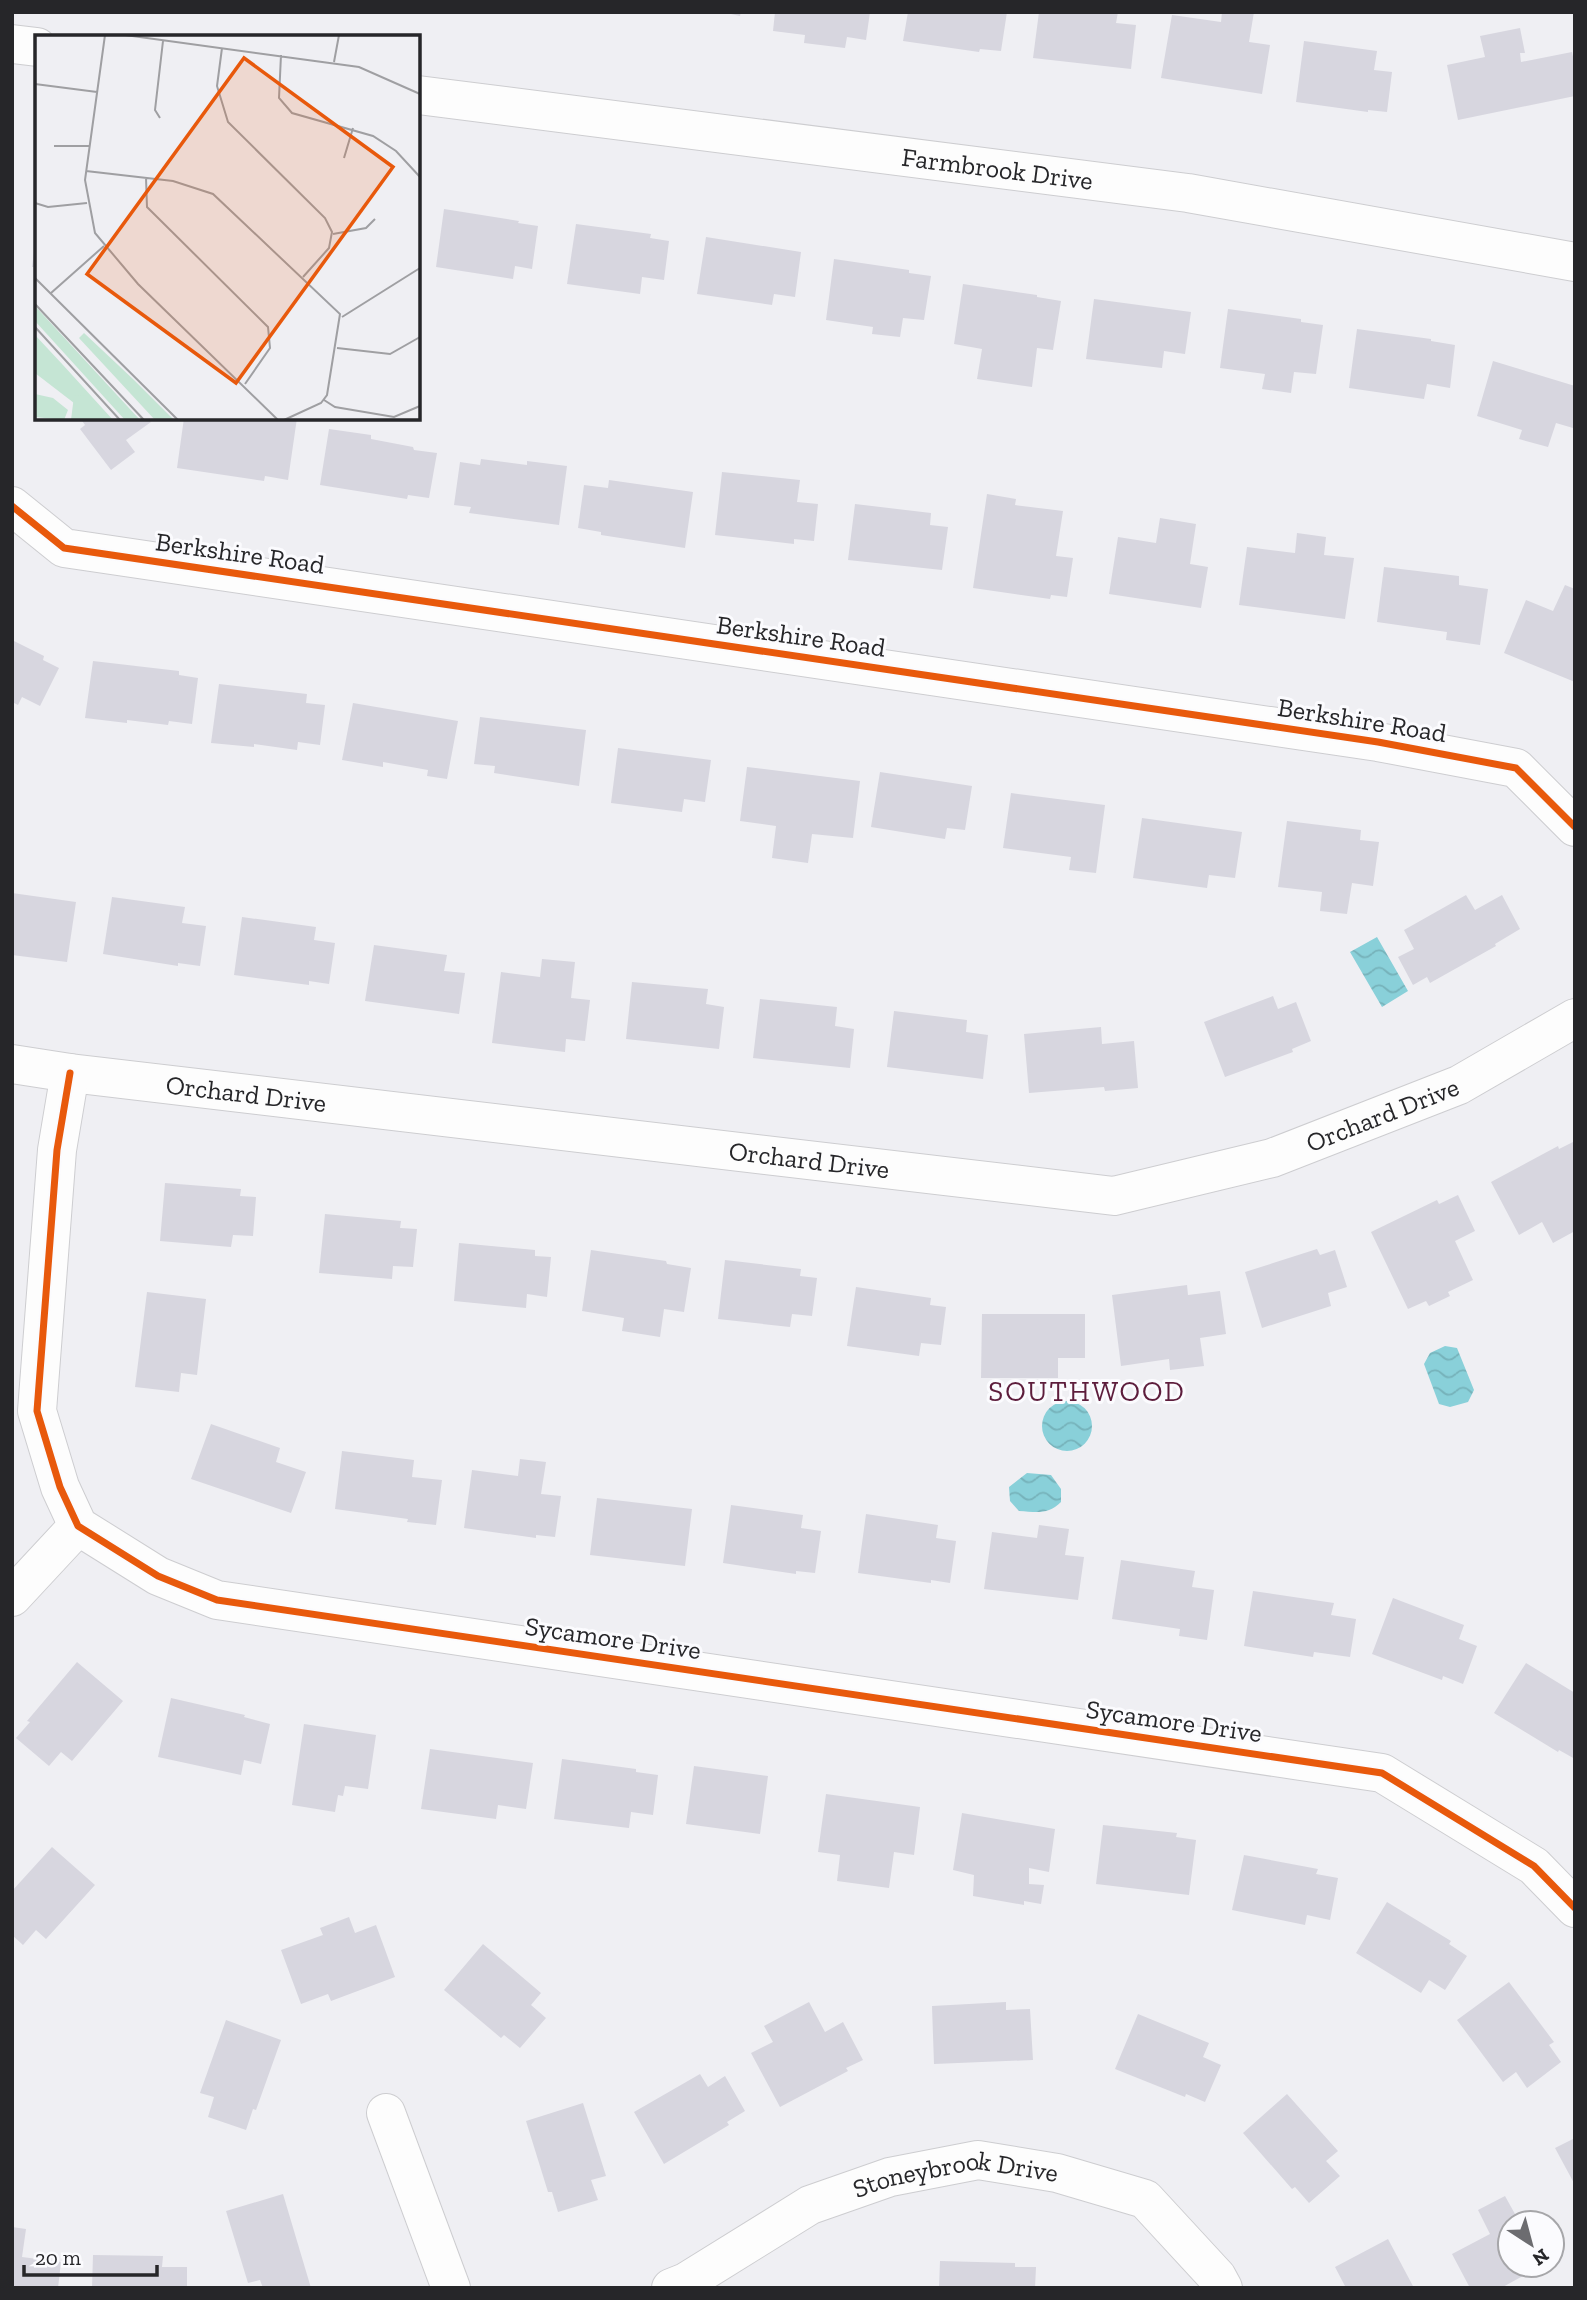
<svg xmlns="http://www.w3.org/2000/svg" width="1587" height="2300" font-family="'Zilla Slab',serif">
<style>
.water{fill:url(#water-waves)}
.building{fill:#d7d6df}
.lines{fill:none;stroke-linecap:round;stroke-linejoin:round}
.minor-casing{stroke:#cdcdd0;stroke-width:40}
.minor{stroke:#fdfdfd;stroke-width:38}
.cycleway-casing{stroke:#fbfbfe;stroke-width:11}
.cycleway{stroke:#e8590c;stroke-width:7}
.labels{text-anchor:middle;stroke-width:6;stroke-linejoin:round;paint-order:stroke}
.street-label{font-size:26px;fill:#262629;stroke:#fbfbfe}
.neighbourhood-label{font-size:28px;letter-spacing:2px;fill:#5d1d3c;stroke:#fbfbfe}
.inset-road{fill:none;stroke:#9f9fa2;stroke-width:2}
.view{fill:#e8590c;fill-opacity:0.15;stroke:#e8590c;stroke-width:3.5}
.inset-edge{fill:none;stroke:#262629;stroke-width:3.5}
</style>
<defs>
<pattern id="water-waves" width="16" height="10" patternUnits="userSpaceOnUse" patternTransform="scale(1.75)"><rect width="16" height="10" fill="#89d0d9"/><path d="M0 5q4-4 8 0t8 0" fill="none" stroke="#76b2ba"/></pattern>
</defs>
<rect width="100%" height="100%" fill="#efeff3"/>
<path class="water" d="M1377 937 1408 991 1382 1007 1350 952Z
M1445 1346 1457 1348 1474 1390 1468 1402 1450 1407 1439 1404 1424 1364 1430 1353Z
M1042 1426a25 25 0 1 1 50 0a25 25 0 1 1-50 0Z
M1027 1473 1051 1475 1061 1489V1502C1048 1515 1037 1512 1019 1511L1010 1501 1009 1487Z"/>
<path class="building" d="M722 12H741L740 16Z
M775 12H870L866 40 847 37 845 48 804 43 805 35 773 31Z
M908 12H1007L1001 51 980 49 979 52 903 41Z
M1039 12H1118L1116 23 1136 25 1131 69 1033 58Z
M1222 12H1254L1249 42 1270 45 1262 94 1161 78 1172 15 1221 22Z
M1520 28 1525 53H1520L1521 62 1572 52 1575 66V96L1458 120 1447 65 1485 57 1480 36Z
M1304 41 1377 51 1374 70 1392 72 1387 112 1368 110V112L1296 102Z
M444 209 519 221 518 223 538 226 532 269 515 266 513 279 436 267Z
M576 224 651 234 650 238 669 241 664 280 642 277 640 294 567 284Z
M706 237 801 252 795 297 774 294 772 305 697 294Z
M35 244H37V267H32Z
M834 259 909 270V273L931 276 924 320 903 318 900 337 872 334 873 327 826 320Z
M963 284 1037 295V297L1061 301 1053 350 1037 348 1032 387 977 379 982 349 954 344Z
M1094 299 1191 312 1185 354 1164 351 1162 368 1086 359Z
M1228 309 1301 319V322L1323 325 1316 374 1294 372 1291 393 1262 389 1265 374 1220 368Z
M1357 329 1431 339V341L1455 345 1450 388 1427 384 1424 399 1349 388Z
M1493 361 1575 386 1573 428 1556 423 1548 447 1519 439 1522 430 1477 416Z
M80 418H148L151 422 126 440 135 452 111 470 80 429 85 425Z
M184 418H297L288 480 265 476 264 481 177 468Z
M329 429 371 435V439L413 447 414 450 437 453 429 498 408 495 407 499 320 485Z
M481 459 527 465V461L567 466 559 525 469 513 471 507 454 505 460 462 480 465Z
M722 472 800 480 797 502 818 504 814 541 794 539V544L715 535Z
M609 480 693 492 685 548 601 535V532L578 528 584 485 608 488Z
M987 494 1016 499 1015 505 1063 511 1056 556 1073 558 1067 597 1051 595 1050 599 973 588Z
M855 504 931 513 930 525 948 527 942 570 848 560Z
M1160 518 1196 524 1190 564 1208 567 1201 608 1109 594 1118 537 1156 543Z
M1297 533 1326 537 1324 555 1354 558 1345 619 1239 605 1247 547 1295 553Z
M1384 567 1459 576V585L1488 589 1480 645 1446 640 1447 632 1377 622Z
M1565 585 1575 589V682L1504 653 1526 600 1553 611Z
M12 640 44 656 43 660 59 668 40 706 22 697 18 705 12 702Z
M93 661 179 671V675L198 678 192 724 169 721 168 725 127 720V723L85 718Z
M219 684 307 694 306 703 325 705 320 745 298 742 297 750 254 744V747L211 743Z
M353 703 458 721 447 779 427 776 428 770 383 762V767L342 760Z
M480 717 586 730 579 786 494 773 495 766 474 764Z
M618 748 711 760 705 802 684 799 682 812 611 803Z
M747 767 860 781 853 838 812 834 808 863 772 858 776 826 740 821Z
M880 772 972 786 965 830 947 828 945 839 871 827Z
M1011 793 1105 805 1096 873 1069 870 1071 857 1003 848Z
M1142 818 1242 832 1235 878 1209 875 1207 888 1133 878Z
M1287 821 1361 830 1360 840 1379 842 1373 886 1352 883 1347 914 1320 911 1322 892 1278 887Z
M12 893 76 902 67 962 12 955Z
M1466 895 1475 910 1502 895 1520 929 1495 944 1496 946 1430 983 1427 977 1413 985 1398 957 1414 949 1404 930Z
M112 897 185 907 182 923 206 926 200 966 178 963V966L103 954Z
M242 917 316 927 314 940 335 943 329 984 309 981V985L234 975Z
M374 945 447 955 444 971 465 973 459 1014 365 1001Z
M542 959 575 962 571 998 590 1000 585 1041 566 1039 565 1052 492 1043 501 972 540 977Z
M632 982 708 989 706 1004 724 1007 719 1049 626 1039Z
M1273 996 1278 1009 1296 1002 1311 1041 1292 1049 1293 1052 1225 1077 1204 1022Z
M760 999 837 1007 835 1026 854 1029 850 1068 753 1058Z
M894 1011 967 1020 966 1032 988 1035 983 1079 887 1067Z
M1101 1027 1102 1044 1134 1041 1138 1088 1105 1091 1104 1087 1029 1093 1024 1034Z
M1575 1141V1231L1553 1243 1542 1222 1519 1235 1491 1182 1558 1146 1559 1149Z
M165 1183 241 1189 240 1196 256 1197 253 1236 233 1235 231 1247 160 1241Z
M1458 1195 1475 1231 1455 1241 1473 1280 1448 1292 1450 1296 1429 1306 1426 1301 1408 1309 1371 1232 1437 1200 1439 1204Z
M325 1214 401 1221 400 1228 417 1229 413 1267 393 1266 392 1279 319 1273Z
M459 1243 535 1250V1256L551 1257 547 1297 527 1294 526 1308 454 1301Z
M1317 1249 1320 1255 1335 1250 1347 1287 1328 1293 1331 1306 1262 1328 1245 1272Z
M591 1250 666 1261 667 1264 691 1268 684 1312 664 1309 660 1337 622 1331 624 1318 582 1311Z
M725 1260 801 1269 800 1276 817 1278 812 1316 792 1314 790 1327 718 1319Z
M1187 1285 1188 1295 1220 1291 1226 1334 1200 1338 1204 1366 1170 1370 1169 1359 1121 1366 1112 1295Z
M856 1287 931 1298 930 1305 946 1307 941 1345 921 1343 919 1356 847 1346Z
M147 1292 206 1299 197 1375 181 1373 179 1392 135 1387Z
M982 1314H1085V1358H1058V1378H981Z
M211 1424 280 1448 276 1462 306 1472 291 1513 191 1479Z
M342 1451 414 1460 412 1477 442 1480 436 1525 407 1522 408 1519 335 1509Z
M520 1459 546 1462 541 1494 561 1496 555 1537 536 1535V1538L464 1528 472 1470 518 1476Z
M597 1498 692 1509 685 1566 590 1555Z
M731 1505 803 1515 801 1528 821 1531 815 1573 796 1571V1574L723 1563Z
M866 1514 938 1525 936 1538 956 1541 950 1583 931 1580V1583L858 1573Z
M1039 1525 1069 1529 1065 1555 1084 1557 1078 1600 984 1589 992 1532 1037 1538Z
M1121 1560 1195 1571 1192 1587 1214 1590 1207 1640 1179 1636 1180 1629 1112 1619Z
M1253 1591 1334 1603 1331 1615 1356 1619 1350 1657 1314 1652 1313 1657 1244 1646Z
M1393 1598 1464 1625 1459 1639 1477 1646 1463 1684 1443 1676 1442 1680 1372 1654Z
M77 1662 123 1701 72 1761 61 1752 49 1766 16 1738 30 1722 27 1721Z
M1526 1663 1575 1693V1759L1559 1750 1558 1752 1494 1713Z
M171 1698 245 1715 244 1717 270 1724 261 1764 244 1760 241 1775 158 1757Z
M304 1724 376 1735 368 1789 345 1786 343 1796 338 1795 335 1812 292 1805Z
M430 1749 533 1763 526 1809 498 1805 496 1819 421 1809Z
M562 1759 636 1769V1772L658 1775 653 1815 631 1812 629 1828 554 1819Z
M694 1766 768 1776 760 1834 686 1824Z
M826 1794 920 1807 914 1855 894 1852 889 1888 837 1881 840 1855 818 1852Z
M962 1813 1055 1829 1049 1872 1029 1868V1884L1044 1885 1041 1904 1024 1901V1905L973 1896 974 1875 953 1870Z
M1103 1825 1177 1833 1176 1837 1196 1840 1189 1895 1096 1884Z
M52 1847 95 1885 46 1939 36 1930 23 1945 12 1935V1891Z
M1244 1855 1318 1869 1316 1874 1338 1878 1330 1920 1307 1915 1305 1925 1232 1910Z
M1387 1902 1451 1941 1449 1944 1467 1956 1445 1990 1429 1980 1421 1993 1356 1953Z
M349 1917 355 1933 376 1925 395 1977 331 2001 328 1994 301 2004 281 1950 323 1935 320 1928Z
M483 1944 541 1993 531 2005 546 2018 520 2048 504 2035 501 2038 444 1990Z
M1509 1982 1554 2042 1549 2045 1561 2062 1527 2088 1516 2072 1503 2082 1457 2020Z
M809 2002 825 2032 843 2022 863 2060 846 2068 848 2071 780 2107 751 2053 773 2042 764 2026Z
M1006 2002V2010L1030 2009 1033 2060 934 2064 932 2006Z
M1138 2014 1209 2043 1203 2057 1221 2065 1205 2102 1186 2094 1185 2097 1115 2069Z
M226 2020 281 2040 256 2110 253 2109 246 2130 208 2117 214 2097 200 2093Z
M700 2074 708 2087 725 2076 745 2111 727 2122 729 2125 664 2164 634 2112Z
M1287 2094 1338 2151 1326 2161 1340 2176 1309 2203 1295 2187 1292 2189 1243 2133Z
M583 2103 606 2176 591 2180 598 2200 558 2212 552 2192H548L526 2121Z
M1575 2138V2185L1555 2148Z
M283 2194 311 2288H263L260 2280 248 2283 226 2211Z
M1505 2196 1520 2223H1510V2265H1543L1501 2288H1470L1452 2254 1490 2234 1478 2210Z
M12 2227 26 2229 22 2257 61 2262 58 2288H12Z
M1388 2239 1414 2288H1346L1335 2267Z
M1552 2239 1561 2255 1552 2260Z
M93 2255 163 2256 162 2267H187V2288H92Z
M940 2261 1015 2263V2267H1036L1035 2288H939Z"/>
<g class="lines">
<g class="minor-casing">
<g id="minor">
<path d="M12 44 37 47"/>
<path id="s1" d="M418 95 1188 193 1575 262"/>
<path d="M12 506 64 548 1378 742 1516 768 1575 827"/>
<path id="s2" d="M12 1064 70 1073 1114 1196 1272 1158 1459 1085 1575 1018"/>
<path d="M70 1073 57 1150 37 1411 60 1487 78 1526 158 1576 217 1600 1382 1773 1534 1866 1575 1908"/>
<path d="M12 1597 78 1526"/>
<path d="M386 2113 451 2288"/>
<path id="s3" d="M671 2288 686 2282 810 2205 890 2177 978 2160 1057 2173 1145 2199 1217 2277 1223 2288"/>
</g>
</g>
<use href="#minor" class="minor"/>
<g class="cycleway-casing">
<path id="cycleway" d="M12 506 64 548 1378 742 1516 768 1575 827
M70 1073 57 1150 37 1411 60 1487 78 1526 158 1576 217 1600 1382 1773 1534 1866 1575 1908"/>
</g>
<use href="#cycleway" class="cycleway"/>
</g>
<g class="labels">
<g class="street-label">
<text dy="9" stroke="none"><textPath href="#s1" startOffset="584">Farmbrook Drive</textPath></text>
<text transform="translate(240 553) rotate(8)" y="9">Berkshire Road</text>
<text transform="translate(801 636) rotate(8)" y="9">Berkshire Road</text>
<text transform="translate(1362 720) rotate(9)" y="9">Berkshire Road</text>
<text dy="9" stroke="none"><textPath href="#s2" startOffset="236">Orchard Drive</textPath></text>
<text dy="9" stroke="none"><textPath href="#s2" startOffset="1391">Orchard Drive</textPath></text>
<text dy="9" stroke="none"><textPath href="#s2" startOffset="803">Orchard Drive</textPath></text>
<text transform="translate(613 1638) rotate(8)" y="9">Sycamore Drive</text>
<text transform="translate(1174 1721) rotate(8)" y="9">Sycamore Drive</text>
<text dy="9" stroke="none"><textPath href="#s3" startOffset="313">Stoneybrook Drive</textPath></text>
</g>
<g class="neighbourhood-label">
<text x="1087" y="1401">SOUTHWOOD</text>
</g>
</g>
<g transform="translate(35 35)">
<rect width="385" height="385" fill="#efeff3"/>
<path d="M0 271 105 385H90L0 286ZM0 300 28 330 78 385H37L39 368 0 338Z" fill="#c5e5d4"/>
<path d="M49 298 99 345 139 385H120L44 303ZM0 359 18 363 33 375 29 385 0 382ZM50 360 67 380 72 385H36L39 361Z" fill="#c5e5d4"/>
<path class="inset-road" d="M70 0 50 145 60 198 103 249 243 385M90 0 324 32 385 59M187 13 182 51 193 87 290 183 297 197 294 213 268 242M246 20 244 63 257 78 338 101 361 116 385 142M299 27 304 0M0 49 62 57M125 83 120 75 128 6M19 111H54M309 123 318 93M51 136 138 146 178 159 305 279 292 360 286 368 249 385M111 143 112 172 233 292 235 313 210 349M0 168 13 172 52 168M298 199 331 193 340 184M0 243 143 385M16 258 69 211M0 269 109 385M307 282 385 233M0 292 85 385M302 313 355 319 385 302M289 365 300 372 359 382 385 371"/>
<path class="view" d="M209 23 358 132 201 348 52 239Z"/>
<rect width="385" height="385" class="inset-edge"/>
</g>
<rect width="1587" height="2300" fill="none" stroke="#262629" stroke-width="28"/>
<g transform="translate(1531 2244) rotate(144)"><circle r="33" fill="#fbfbfe" stroke="#a6a6a9" stroke-width="2"/>
<path d="M0-5L12 26L0 18L-12 26Z" fill="#6c6c70"/>
<text y="-10" font-size="19" font-weight="bold" text-anchor="middle" fill="#262629">N</text>
</g>
<path d="M24 2265v10h133v-10" fill="none" stroke="#262629" stroke-width="3.5"/>
<text x="35" y="2265" font-size="21" fill="#262629" stroke="#fbfbfe" stroke-width="5" paint-order="stroke">20 m</text>
</svg>
